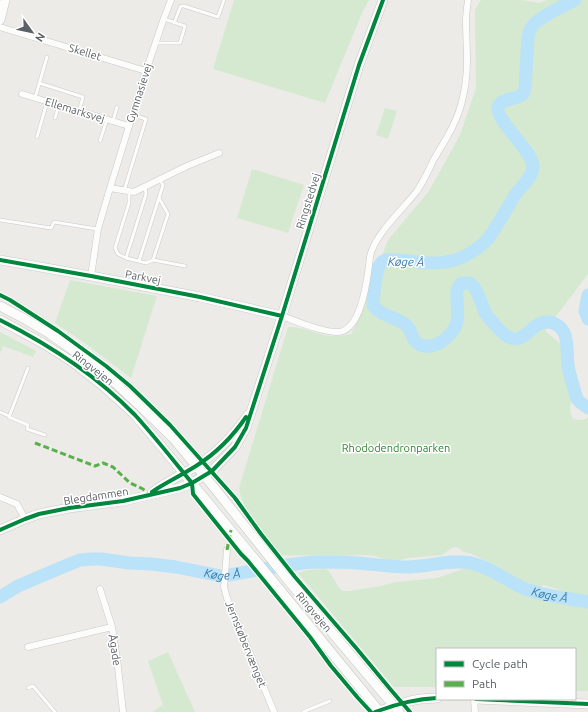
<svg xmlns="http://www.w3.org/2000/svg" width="588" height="712" font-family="Ubuntu,sans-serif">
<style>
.green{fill:#d5e9d1}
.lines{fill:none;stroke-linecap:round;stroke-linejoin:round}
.river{stroke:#bae2f8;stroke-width:13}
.lane-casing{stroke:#c9c9c9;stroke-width:4}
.street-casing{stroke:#c9c9c9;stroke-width:7}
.secondary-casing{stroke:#c8c9c9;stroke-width:10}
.lane{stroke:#fcfcfb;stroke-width:3}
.street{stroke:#fcfcfb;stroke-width:6}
.secondary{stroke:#fcfcfb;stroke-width:9}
.quiet{stroke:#58b04a;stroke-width:3;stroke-dasharray:6 3;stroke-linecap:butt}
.cycleway-casing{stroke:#fff;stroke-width:6}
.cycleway{stroke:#00873e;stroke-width:4}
.labels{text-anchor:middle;stroke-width:3;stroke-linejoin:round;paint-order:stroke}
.street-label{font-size:11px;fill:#5c6165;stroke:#fff}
.park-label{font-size:11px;fill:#31822f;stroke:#fff}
.water-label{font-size:12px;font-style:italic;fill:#387aae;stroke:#fff}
</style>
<rect width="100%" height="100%" fill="#ecebe7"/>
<path class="green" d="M234 0H369L362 13 325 103 213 69Z
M481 0H522L539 3 547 0H588V274L545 331 560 343 571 398 570 412 573 419 584 420 588 417V597L573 595 554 588 543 585 541 588 537 587 512 576 499 567 470 553 463 552 459 548 454 547 450 549 442 555 408 558 397 561H388L376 556 366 555 339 556 281 555C265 536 243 513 239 488L288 327C305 326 320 337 335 336 340 336 346 335 351 334L356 325 360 315 388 240 429 191 460 135 476 88 475 10Z
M385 108 397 111 388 139 376 135Z
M252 169 304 185 288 233 237 218Z
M70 280 157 296 131 378 82 341 55 323Z
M0 332 36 351 33 357 3 346 0 354Z
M466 568 489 575 516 591 529 595 541 599 588 606V691H575V649H437V687H394L298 573 307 570 326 569 330 573 340 589 343 591H349L381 586 396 582 437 578Z
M168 652 195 712H152L163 705 148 661Z"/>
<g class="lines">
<g class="river">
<path d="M575 0C563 6 541 16 533 25 530 29 529 33 528 37L525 88 523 94C517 100 503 98 499 105 491 118 534 151 533 167 532 179 521 186 515 195 506 210 498 225 488 239 476 251 461 260 445 262 425 266 405 258 386 260 383 261 383 261 381 263 375 270 374 295 373 305 379 315 395 317 405 324 411 328 411 337 416 342 430 355 453 337 457 322 459 312 456 301 457 291 458 287 460 283 465 283 477 281 481 305 486 314 489 318 492 322 496 326 525 360 528 315 553 323 571 329 566 352 568 366 570 377 574 388 577 399L581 403 588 408"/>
<path d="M588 295 585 311 588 319"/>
<path id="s1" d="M0 597 18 586 65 566 80 560 92 559H101L129 563 151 564 176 567 221 576 230 575C258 570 286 564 314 562 328 562 343 562 357 563 374 564 391 567 408 567 429 567 450 559 471 563 491 567 505 580 523 588 543 596 567 598 588 602"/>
</g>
<g class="lane-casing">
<path id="lane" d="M174 23 180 8 181 6H184L218 17 224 0
M155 43H180L185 26 164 19
M39 83 83 97 79 111
M35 98 47 57
M55 118 59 105
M113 121 117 107
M37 137 47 102
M100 141 107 119
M124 191 146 119 133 115
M129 191V203L115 248 118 254 126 258 146 263 153 260 185 266
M0 220 51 228 54 222 97 229
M126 258 146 194 145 187
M153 260 168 214 159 198
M139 261 163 185 160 180
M28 368 9 417 28 425 27 429 45 435
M0 412 9 416
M28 688 33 686 55 712
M303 712 330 701"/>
</g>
<g class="street-casing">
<path id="street" d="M0 27 146 71
M22 94 129 126
M110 188 134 192 187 166 219 153
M91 276 98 229 110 188 146 71 164 18 171 0
M282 316C296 321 330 336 343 331 363 323 368 275 370 257 373 236 404 208 417 191 424 181 429 169 434 159 444 142 456 124 461 105 465 91 467 75 467 60 467 47 466 34 466 21 466 14 467 7 468 0
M0 497 17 504 25 519
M227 550 224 587 227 598 274 712
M100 589 112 627 117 659 123 712
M28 647 112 627
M474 699 475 712"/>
</g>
<g class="secondary-casing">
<path id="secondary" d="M0 20 5 0
M0 260 91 276 200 297 282 316
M0 306 23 318 50 334 77 353 112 380 142 408 173 438 216 490 287 579 399 712
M0 320 44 344 71 361 102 385 134 414 162 447 268 575 380 712
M152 493C165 482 180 476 195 467 216 454 234 435 248 415
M0 530 25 519 39 514 69 508 123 501 180 488 192 483 212 471 235 447 246 428 282 316 359 65 383 0
M476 699 588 704
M379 711 410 701 420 699 437 698"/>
</g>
<use href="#lane" class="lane"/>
<use href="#street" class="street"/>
<use href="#secondary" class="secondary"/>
<path class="quiet" d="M35 443 95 466 103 463 113 467 130 483 143 489 149 495
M227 550 231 530"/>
<g class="cycleway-casing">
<path id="cycleway" d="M0 260 91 276 200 297 282 316
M0 295 10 300 58 331 106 366 130 386 170 425 235 498 261 534 295 577 357 649 391 690 410 712
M0 320C48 344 97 376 135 415 155 437 173 460 192 483
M192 483 193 494 241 554 248 561 310 637 331 666 358 698 371 712
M152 492 158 488C170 481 183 474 196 466 215 454 233 436 246 417
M0 530 25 519 39 514 69 508 123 501 180 488 192 483 212 471 235 447 246 428 282 316 359 65 383 0
M476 699 588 704
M375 712C396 704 414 699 437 698"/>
</g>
<use href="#cycleway" class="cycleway"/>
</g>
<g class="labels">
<g class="street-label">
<text transform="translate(85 52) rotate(17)" y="4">Skellet</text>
<text transform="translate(139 93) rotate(-72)" y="4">Gymnasievej</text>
<text transform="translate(75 110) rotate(17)" y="4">Ellemarksvej</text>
<text transform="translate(308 201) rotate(-73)" y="4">Ringstedvej</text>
<text transform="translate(143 277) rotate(11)" y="4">Parkvej</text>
<text transform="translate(93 368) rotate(38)" y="4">Ringvejen</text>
<text transform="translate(96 496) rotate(-9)" y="4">Blegdammen</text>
<text transform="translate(314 612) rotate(50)" y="4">Ringvejen</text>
<text transform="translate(246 644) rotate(68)" y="4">Jernstøbervænget</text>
<text transform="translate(115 650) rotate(81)" y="4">Ågade</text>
</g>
<g class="park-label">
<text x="396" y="452">Rhododendronparken</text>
</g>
<g class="water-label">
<text transform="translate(406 262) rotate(1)" y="4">Køge Å</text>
<text dy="4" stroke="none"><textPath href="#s1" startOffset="232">Køge Å</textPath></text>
<text dy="4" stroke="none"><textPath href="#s1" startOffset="568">Køge Å</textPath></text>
</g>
</g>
<rect x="436" y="648" width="140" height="52" fill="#ffffff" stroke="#bec0c1"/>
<rect x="444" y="661" width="20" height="6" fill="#00873e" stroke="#bec0c1"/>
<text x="472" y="668" font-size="12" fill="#5c6165">Cycle path</text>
<rect x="444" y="681" width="20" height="6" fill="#58b04a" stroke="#bec0c1"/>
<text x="472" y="688" font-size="12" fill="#5c6165">Path</text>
<g transform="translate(32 32) rotate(123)" stroke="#ffffff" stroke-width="3" paint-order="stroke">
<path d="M0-3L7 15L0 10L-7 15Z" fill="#5c6165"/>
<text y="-6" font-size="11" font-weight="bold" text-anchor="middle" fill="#5c6165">N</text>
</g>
</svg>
